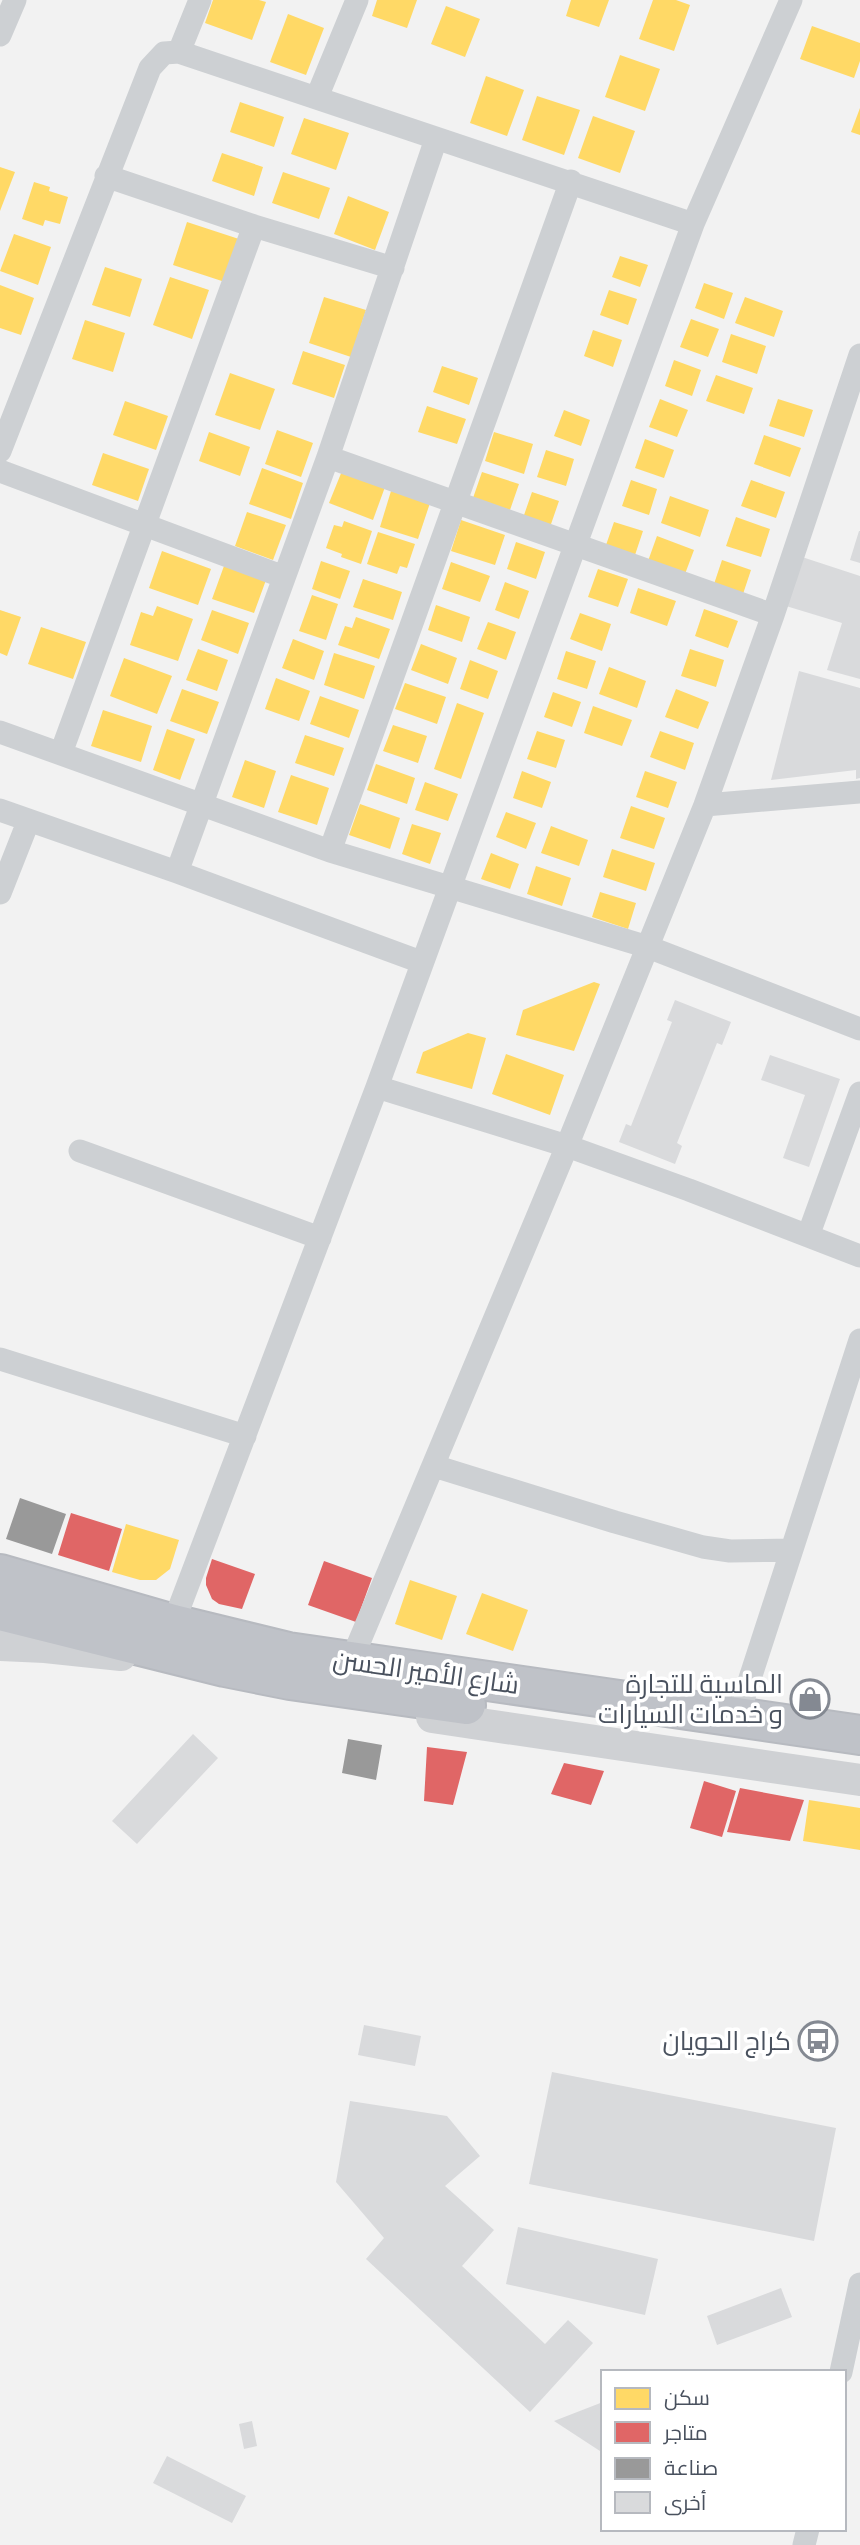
<svg xmlns="http://www.w3.org/2000/svg" width="860" height="2545" font-family="Signika,Cairo,sans-serif">
<style>
.homes{fill:#ffd966}
.shops{fill:#e06666}
.industry{fill:#999}
.building{fill:#d9dadc}
.lines{fill:none;stroke-linecap:round;stroke-linejoin:round}
.highway-casing{stroke:#b7bac0;stroke-width:42}
.street{stroke:#cdd0d3;stroke-width:23}
.secondary{stroke:#cfd1d4;stroke-width:32}
.highway{stroke:#bfc2c8;stroke-width:38}
.labels{text-anchor:middle;stroke-width:7;stroke-linejoin:round;paint-order:stroke}
.street-label{font-size:26px;fill:#49515e;stroke:#fff}
.poi-label{font-size:26px;fill:#49515e;stroke:#fff;text-anchor:end}
</style>
<rect width="100%" height="100%" fill="#f2f2f2"/>
<path class="homes" d="M213 0H259L266 2 252 40 205 23Z
M377 0H417L407 28 372 16Z
M571 0H609L599 27 566 16Z
M653 0H676L690 5 674 51 639 39Z
M446 6 480 19 465 57 431 44Z
M288 14 324 28 306 75 270 62Z
M812 26 860 43V61L854 78 800 59Z
M620 55 660 69 645 111 605 97Z
M486 76 524 90 507 136 470 123Z
M537 96 580 110 564 155 522 140Z
M240 102 284 117 274 147 230 132Z
M860 108V135L851 132Z
M593 116 635 131 620 173 578 158Z
M304 118 349 133 336 170 291 154Z
M222 153 263 167 254 196 212 181Z
M0 167 15 172 0 211Z
M283 172 330 188 319 219 272 203Z
M34 182 50 187 49 191 68 197 60 224 45 220 43 226 22 219Z
M348 196 389 212 375 250 334 234Z
M187 222 245 241 231 284 173 265Z
M14 234 51 247 38 285 0 271Z
M620 256 648 265 640 287 612 277Z
M105 267 142 279 130 317 92 305Z
M170 277 209 290 192 339 153 325Z
M704 283 733 293 724 319 695 308Z
M0 285 34 298 21 335 0 328Z
M609 290 637 299 628 325 600 315Z
M324 297 366 310 351 357 309 343Z
M745 297 783 311 774 337 735 323Z
M691 319 719 329 708 357 680 347Z
M85 320 125 333 113 372 72 359Z
M593 330 622 340 613 367 584 356Z
M731 334 766 346 757 374 722 362Z
M303 351 345 365 334 398 292 384Z
M674 360 701 370 692 396 665 386Z
M442 366 478 378 469 405 433 392Z
M230 373 275 389 260 430 215 415Z
M716 375 753 388 744 414 706 401Z
M660 399 688 410 677 437 649 427Z
M778 399 813 410 804 437 769 426Z
M125 401 168 416 156 450 113 435Z
M427 406 466 419 457 444 418 432Z
M564 410 590 420 581 446 554 436Z
M277 430 313 443 301 477 265 464Z
M209 432 250 447 240 476 199 461Z
M494 432 533 444 524 474 485 461Z
M764 435 801 448 790 477 754 464Z
M645 439 674 450 664 478 635 468Z
M546 450 574 459 566 486 537 477Z
M103 453 149 469 138 501 92 485Z
M262 468 303 483 291 519 249 504Z
M342 471 385 487 373 520 329 503Z
M482 472 519 484 510 510 473 498Z
M631 480 657 489 649 515 622 506Z
M751 480 785 492 776 518 741 506Z
M391 491 430 503 418 539 380 527Z
M532 492 559 501 550 527 523 518Z
M670 496 709 510 700 537 661 523Z
M247 512 286 525 273 560 235 546Z
M736 517 770 529 761 557 726 546Z
M461 520 505 535 495 565 451 551Z
M344 521 372 531 361 564 341 557 342 554 326 548 334 525 342 527Z
M614 522 643 531 635 555 606 545Z
M378 532 415 544 407 568 400 566 397 574 367 564Z
M657 536 694 550 685 574 648 561Z
M516 542 545 552 536 579 507 569Z
M162 551 211 569 198 605 149 588Z
M722 560 751 570 743 594 714 584Z
M321 561 350 571 340 599 312 589Z
M451 562 490 576 480 602 442 589Z
M224 566 266 580 254 613 212 599Z
M598 569 628 579 618 607 588 597Z
M363 579 402 592 393 620 353 607Z
M505 582 529 591 519 619 495 610Z
M638 588 676 601 667 626 630 613Z
M312 595 338 604 326 640 299 631Z
M436 605 470 617 462 642 428 630Z
M157 606 193 619 178 661 130 645 141 612 153 616Z
M704 609 738 621 728 648 695 636Z
M0 610 21 617 7 656 0 653Z
M212 610 249 623 238 654 201 640Z
M580 613 611 624 602 651 570 639Z
M356 617 390 629 379 659 338 645 345 626 352 628Z
M488 622 516 632 506 660 477 649Z
M41 627 86 642 73 679 28 664Z
M293 639 324 651 314 680 282 668Z
M421 644 457 658 448 684 411 670Z
M198 649 228 660 217 691 186 680Z
M690 649 724 660 716 687 681 676Z
M566 651 596 661 587 689 557 679Z
M334 653 375 666 364 699 324 685Z
M124 658 172 676 157 714 110 696Z
M470 660 498 671 488 699 460 689Z
M609 667 646 681 637 708 599 694Z
M276 678 310 691 299 721 265 709Z
M405 683 446 697 437 724 395 709Z
M182 689 219 702 207 734 170 721Z
M676 689 709 702 698 729 665 717Z
M553 692 581 702 572 727 544 717Z
M320 696 359 710 349 738 310 724Z
M457 703 484 713 461 779 434 769Z
M593 706 632 720 622 746 584 733Z
M103 710 152 726 141 762 91 746Z
M393 725 427 736 418 763 383 751Z
M167 729 195 739 180 780 153 770Z
M537 731 565 740 556 768 527 759Z
M660 731 694 743 685 770 650 757Z
M305 735 344 748 334 776 295 763Z
M245 760 276 771 264 808 232 797Z
M376 764 415 778 407 804 367 790Z
M522 771 551 782 542 808 513 798Z
M645 771 677 782 668 808 636 797Z
M291 775 329 788 317 825 278 812Z
M425 782 458 794 448 821 415 810Z
M360 804 400 818 390 849 349 835Z
M631 806 665 818 654 849 620 838Z
M506 812 536 823 526 849 496 837Z
M412 824 441 833 430 864 402 854Z
M551 826 588 840 579 866 541 853Z
M612 849 655 863 646 891 603 877Z
M491 853 519 864 510 889 481 879Z
M536 866 571 878 562 906 527 894Z
M600 892 636 903 628 929 592 917Z
M594 982 600 984 574 1051 516 1035 523 1010Z
M468 1033 486 1038 472 1089 416 1073 423 1052Z
M506 1054 564 1075 550 1115 492 1094Z
M126 1524 179 1540 170 1569 156 1580H140L112 1572Z
M410 1580 457 1596 442 1640 395 1624Z
M482 1593 528 1610 513 1651 466 1634Z
M809 1800 860 1808V1850L803 1841Z"/>
<path class="shops" d="M71 1513 122 1529 109 1571 58 1555Z
M212 1559 255 1574 242 1609 219 1604 212 1599 206 1585V1578Z
M324 1561 372 1578 356 1622 308 1605Z
M427 1747 467 1752 453 1805 424 1801Z
M564 1763 604 1771 591 1805 551 1794Z
M704 1781 736 1791 722 1837 690 1828Z
M740 1788 804 1800 790 1841 727 1832Z"/>
<path class="industry" d="M20 1498 66 1514 52 1554 6 1539Z
M348 1739 382 1745 376 1780 342 1773Z"/>
<path class="building" d="M859 531H860V563L850 560Z
M802 557 860 576V679L827 670 842 623 786 606Z
M799 671 860 688V778L856 779V770L771 780Z
M675 1000 731 1022 722 1045 717 1043 677 1143 682 1146 675 1164 619 1142 626 1124 631 1126 672 1022 667 1020Z
M770 1055 840 1079 809 1167 783 1158 805 1095 761 1080Z
M193 1734 218 1758 137 1844 112 1821Z
M364 2025 421 2036 415 2066 358 2055Z
M552 2072 836 2128 814 2241 529 2184Z
M350 2101 447 2116 480 2156 445 2186 494 2230 462 2266 545 2344 568 2320 593 2343 530 2412 366 2259 384 2238 336 2182Z
M518 2227 658 2259 645 2315 506 2284Z
M781 2288 792 2317 717 2345 707 2316Z
M603 2402V2453L554 2421Z
M252 2421 257 2446 244 2449 239 2424Z
M167 2456 246 2496 232 2523 153 2483Z"/>
<g class="lines">
<g class="highway-casing">
<path id="highway" d="M0 1574 173 1624 288 1652 860 1735
M0 1611 225 1667 290 1680 466 1705"/>
</g>
<path class="street" d="M0 35 15 0
M179 52 200 0
M317 97 357 0
M106 176 254 226 393 268
M0 451 150 68 164 53 179 52 693 224
M328 457 773 615
M0 471 284 577
M0 732 330 851 648 947 860 1029
M61 753 254 226
M705 805 860 792
M0 810 177 872 421 962
M330 851 571 181
M177 872 328 457 436 139
M0 893 28 822
M377 1087 567 1146 689 1190 860 1256
M80 1151 320 1238
M808 1236 860 1093
M0 1359 245 1436
M434 1466 615 1522 703 1547 730 1551 791 1550
M173 1624 377 1087 693 224 791 0
M357 1647 567 1146 705 805 773 615 860 355
M742 1703 860 1340
M841 2372 860 2284
M804 2545 808 2529"/>
<path class="secondary" d="M0 1645 45 1647 121 1655
M432 1717 860 1780"/>
<use href="#highway" class="highway"/>
</g>
<defs>
<g id="shop-ring" transform="scale(2.0125)"><circle r="9.5" fill="#fff" stroke="#848992" stroke-width="1.5"/><path d="M-5-2.5h2.3a2.7 3.5 0 0 1 5.4 0H5L5.5 6h-11ZM-1.5-2.5h3a1.5 2.3 0 0 0-3 0Z" fill="#848992"/></g>
<g id="bus-ring" transform="scale(2.0125)"><circle r="9.5" fill="#fff" stroke="#848992" stroke-width="1.5"/><path d="M-5-6H5V4H4V6H2V4H-2V6H-4V4H-5ZM-3.5-4V0h7V-4ZM-3.5 1.2v1.5H-2V1.2ZM2 1.2v1.5H3.5V1.2Z" fill="#848992"/></g>
</defs>
<g fill-rule="evenodd">
<use href="#shop-ring" x="810" y="1699"/>
<use href="#bus-ring" x="818" y="2041"/>
</g>
<g class="labels">
<g class="street-label">
<text transform="translate(426 1672) rotate(8)" y="9">شارع الأمير الحسن</text>
</g>
<g class="poi-label">
<text x="783" y="1693">الماسية للتجارة<tspan x="783" dy="30">و خدمات السيارات</tspan></text>
<text x="791" y="2050">كراج الحويان</text>
</g>
</g>
<rect x="601" y="2370" width="245" height="161" fill="#ffffff" stroke="#b6b9bf" stroke-width="2"/>
<rect x="615" y="2388" width="35" height="21" fill="#ffd966" stroke="#b6b9bf" stroke-width="2"/>
<text x="664" y="2405" font-size="21" fill="#49515e">سكن</text>
<rect x="615" y="2422" width="35" height="21" fill="#e06666" stroke="#b6b9bf" stroke-width="2"/>
<text x="664" y="2440" font-size="21" fill="#49515e">متاجر</text>
<rect x="615" y="2458" width="35" height="21" fill="#999999" stroke="#b6b9bf" stroke-width="2"/>
<text x="664" y="2475" font-size="21" fill="#49515e">صناعة</text>
<rect x="615" y="2492" width="35" height="21" fill="#d9dadc" stroke="#b6b9bf" stroke-width="2"/>
<text x="664" y="2510" font-size="21" fill="#49515e">أخرى</text>
</svg>
